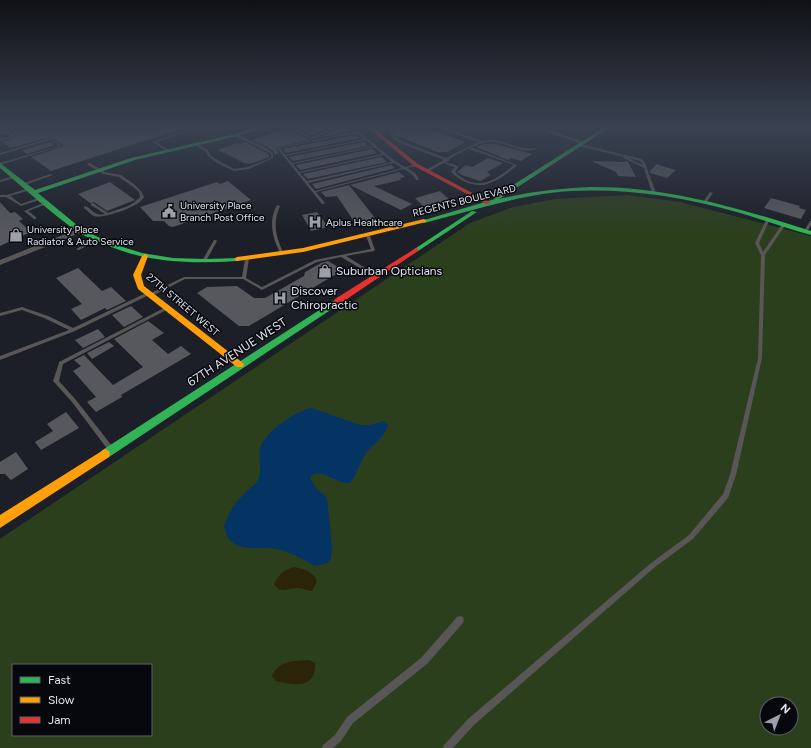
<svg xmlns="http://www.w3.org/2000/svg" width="811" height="748" font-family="Figtree,sans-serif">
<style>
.green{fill:#2c3f1d;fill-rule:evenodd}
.sand{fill:#2b2409}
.water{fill:#033464}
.building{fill:#57585e}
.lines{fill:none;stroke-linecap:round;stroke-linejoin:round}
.lane{fill:#585657;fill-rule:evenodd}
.street{fill:#585657;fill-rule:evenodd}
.fast{fill:#30b455;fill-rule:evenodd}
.slow{fill:#ff9f0a;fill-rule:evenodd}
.jam{fill:#e5322d;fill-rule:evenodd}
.labels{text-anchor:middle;stroke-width:3;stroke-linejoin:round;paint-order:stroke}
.far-street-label{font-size:10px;fill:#e2e6ef;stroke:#06080e}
.far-poi-label{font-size:10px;fill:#e2e6ef;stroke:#06080e;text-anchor:start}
.poi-label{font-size:12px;fill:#e2e6ef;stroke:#06080e;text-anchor:start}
.street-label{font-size:12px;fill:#e2e6ef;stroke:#06080e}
</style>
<rect width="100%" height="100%" fill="#1c1f27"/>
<path class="green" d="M627 195 680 202 811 236V748H0V539L470 223 513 207 555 199ZM13 665H151V735H13ZM767 704H791V728H767Z"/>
<path class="sand" d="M294 567C304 569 313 571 317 581L312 591C307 591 303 588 298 588 288 588 280 595 274 584 279 574 284 570 294 567Z
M309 660 315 663C316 690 294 685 276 681L272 676C278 660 295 661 309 660Z"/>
<path class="water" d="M312 408 360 425H370L383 421 388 425C384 440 370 445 363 458 358 467 357 474 350 483 337 485 317 464 310 478L316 488 327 498 332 547 331 558 328 563 316 566C303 560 290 551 276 549 255 545 231 556 224 527 228 513 235 503 245 493 249 489 256 485 258 480 263 470 257 457 261 446 267 431 296 410 312 408Z"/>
<path class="building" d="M0 126H4L12 132 32 126H184V128L51 171 31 157 62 147 63 145 50 137 10 148 2 142 14 138 16 135 8 130 0 131Z
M312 126H332L312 135 302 131Z
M342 126 351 131 318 138 342 127Z
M409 126H421L465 142 447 152H437L395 135 394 133Z
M286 129 310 140 277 147 276 149 279 153 274 155V152L267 147 252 140Z
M355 135 360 138 286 153 283 149Z
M50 142 55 145 27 154 22 150Z
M245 142 267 153 270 157 250 164 244 163 218 150 237 143 240 144Z
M364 142 368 146 293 161 289 157Z
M485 144H495L532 154 521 161 511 158 508 160 476 147Z
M372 149 377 153 300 170 296 165Z
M381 157 387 162 308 179 303 174Z
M488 158 503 163 487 172 491 175 480 181 462 175 457 172 466 165 472 167Z
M593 161 623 162 626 161 628 162 636 177 618 176 616 172 593 162Z
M657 164 662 166 676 170 667 178 650 173V171Z
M391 165 395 168 316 189 312 184Z
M399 172 405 177 400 178 401 180 374 186 412 204 401 210 350 185Z
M228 181 251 200 173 227 169 226 164 221H153L140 207 217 182 220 184Z
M110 182 135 200 107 211 94 202 90 203 78 194Z
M349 185 375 218 355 223 337 196 326 197 321 192Z
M440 191 450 200 424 207 415 198Z
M771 198 800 206 799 208 806 210 801 219 764 208Z
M0 202 10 213 15 212 23 219 19 221 31 232 0 246Z
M317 212 328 227 311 231 302 215Z
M328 261 343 270 249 326H239L197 293 207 287 237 286 254 298H265L304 276 305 272 321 263Z
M78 268 102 291 111 287 126 301 107 310 105 308 81 320 71 309 82 304 56 278Z
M131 306 143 317 124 327 112 315Z
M148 321 164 333 152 340 168 354 181 346 191 354 121 395 122 397 96 412 87 402 96 397 73 371 81 366 74 360 84 355 113 385 143 367 114 339Z
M98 329 105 337 83 348 75 340Z
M109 342 114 346 92 359 87 353Z
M66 412 79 428 41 450 35 442 53 431 47 424Z
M16 452 28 469 11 480 5 474H0V462Z"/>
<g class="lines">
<path class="lane" d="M197 126H202L156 142 169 150V152H167L153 142Z
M218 126H224L231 128 235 126H239L231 130Z
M288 126 296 130 306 126H311L298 131 312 137 337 126H341L312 139 284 126Z
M351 126H354L356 129 354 130Z
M374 126H381L370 129 369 128Z
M388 126H390L394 136 402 141 446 158 466 148 479 142 434 126H439L482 141C486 141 490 140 495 140 508 142 521 151 535 148L536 149C521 155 505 141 490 142 483 142 477 145 471 147L517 165C509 173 494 184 482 185 471 186 459 180 451 172L455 167 443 163 428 172H426V170L444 160 400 143 392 137ZM469 148V149L514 165C494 181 477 193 455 172L458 167V166L445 162 449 161V159Z
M558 126H561V127L560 128Z
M579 126H587L602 132 600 133 583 127C578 130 573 132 568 130L569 129H574Z
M7 131 14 135V137L0 141V139L11 136 7 133 0 135V133Z
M358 131 395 161 405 167 417 164V166L407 168 415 173 419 179 418 180H416L413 175 404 169 316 192 325 203 323 204H322L277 148ZM357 133 364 139 285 155 280 148ZM366 140 373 146 292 163 286 156ZM374 147 382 154 299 172 293 164ZM384 155 392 162 307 181 300 173ZM394 163 402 168 315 191 308 183Z
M235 134H237L266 148 273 153V158L249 169 234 171 217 163 208 156 206 152 194 144 196 143 208 150 210 155 219 161 234 169 247 167 271 158V154L268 152 239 138 235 136Z
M50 138 62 146 0 165V163L59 146 50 140 0 155V153Z
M580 144 642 159 645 163 656 193 654 194 652 193 644 168 623 158 625 157 643 165 640 161 579 146V145Z
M88 163H90L105 172 121 175 134 184 141 191 144 197C142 200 140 202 137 204 129 209 102 219 94 216 90 214 87 210 84 208V206C93 208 93 217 105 214L91 205V203H93L108 213C119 209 133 206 140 197L139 192 132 186 119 177 103 174 88 165Z
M50 174 53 175 25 185 22 184Z
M14 176H15V178L0 182V180Z
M29 188 31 189 30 190 10 196 21 204 41 197 43 198 42 199 21 206 6 197H0V195H7Z
M710 192 713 193 706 203H704L703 202Z
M46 202 49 203 28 211 36 217V219H34L24 211Z
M277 205 280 206C272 224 276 237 284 254L282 255C279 252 278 248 276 244 271 230 270 218 277 205Z
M767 218 770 219 759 243 763 252 783 223 786 224 765 255 762 358 736 475 728 498 693 539 655 567 474 725 453 748H443L444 745 468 719 651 563 689 535 723 494 730 475 758 358 761 255 755 243Z
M810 221H811V225L807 232H805L804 231Z
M367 235 370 236 375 250 374 251 346 256 377 275V277H375L341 257 317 262 262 290 243 279H185L152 296H150L149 295 75 331 0 360V356L69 330 44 318 22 310 0 316V313L22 307 48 316 73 328 148 292H150L151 293 184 277H242L245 259 247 258 249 259 246 278 262 287 315 260 371 249 366 236Z
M95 239H97L98 240 79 250H78L76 249Z
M214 240H216L217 241 206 261 204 262H203L202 261Z
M166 307H168L170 308 63 364 59 381 76 400 112 446 113 448 112 450H108L72 402 54 382 53 381 59 363V362Z
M460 616 463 617 464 620 463 623 427 664 353 723 341 741 333 748H322L323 745 335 735 347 717 421 658 457 617Z"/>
<path class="street" d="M529 126H538L587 143 582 144Z
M78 229H81L85 231 0 265V260Z"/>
<path class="fast" d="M259 126H267L242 135 135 160 38 193 83 230 113 244 142 253 173 258 206 259 239 258V260L237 261C190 264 144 263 100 242 93 239 84 236 78 232 51 213 25 189 0 168V163L35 190 131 158 239 133Z
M606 126H612L499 199C529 192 559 188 589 187 665 186 739 208 811 231V235C785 228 759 218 733 211 674 195 612 186 550 193 507 199 466 212 424 223L421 221 495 199 493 198 494 197Z
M472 211 477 212 418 251 416 252 413 250Z
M338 298 342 301 341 303 109 457 105 459 101 457 100 454 101 451Z"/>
<path class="slow" d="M424 219 426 220V222L303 252 237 261 234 259 237 257 303 248Z
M145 254 148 256 141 275 144 286 243 363 244 365 243 367H237L138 289 133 275 142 256Z
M105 449 109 451 110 454 109 457 0 528V515Z"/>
<path class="jam" d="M366 126H371L418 164 491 203 486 204 414 166Z
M416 248 418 249V251L341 303H335L334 301 335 299Z"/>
</g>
<linearGradient id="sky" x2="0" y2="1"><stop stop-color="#0f1115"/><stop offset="0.55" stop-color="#3a4252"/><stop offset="1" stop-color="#3a4252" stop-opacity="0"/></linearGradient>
<rect width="811" height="231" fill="url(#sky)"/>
<defs>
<g id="civic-bare" transform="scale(1.08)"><path d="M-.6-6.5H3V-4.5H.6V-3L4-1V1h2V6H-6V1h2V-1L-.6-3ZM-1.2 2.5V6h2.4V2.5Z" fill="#9da0a9" stroke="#06080e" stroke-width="2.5" paint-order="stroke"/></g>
<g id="hospital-bare" transform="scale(1.08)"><path d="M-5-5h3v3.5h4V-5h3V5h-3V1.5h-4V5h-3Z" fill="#9da0a9" stroke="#06080e" stroke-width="2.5" paint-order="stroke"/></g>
<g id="shop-bare" transform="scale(1.08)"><path d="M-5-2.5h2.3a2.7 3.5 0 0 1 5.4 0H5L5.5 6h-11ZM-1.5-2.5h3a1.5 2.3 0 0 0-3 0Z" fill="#9da0a9" stroke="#06080e" stroke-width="2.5" paint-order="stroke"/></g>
</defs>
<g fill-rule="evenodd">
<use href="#civic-bare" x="169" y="211"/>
<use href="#hospital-bare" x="315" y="222"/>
<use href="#shop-bare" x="16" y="235"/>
<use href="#shop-bare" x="325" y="271"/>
<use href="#hospital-bare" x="280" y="298"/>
</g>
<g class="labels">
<g class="far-street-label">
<text transform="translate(464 200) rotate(-14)" y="4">REGENTS BOULEVARD</text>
<text transform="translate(183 304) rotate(40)" y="4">27TH STREET WEST</text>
</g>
<g class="far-poi-label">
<text x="180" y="209">University Place<tspan x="180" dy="12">Branch Post Office</tspan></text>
<text x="326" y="226">Aplus Healthcare</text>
<text x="27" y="233">University Place<tspan x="27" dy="12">Radiator &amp; Auto Service</tspan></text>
</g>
<g class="poi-label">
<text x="336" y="275">Suburban Opticians</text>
<text x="291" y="295">Discover<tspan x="291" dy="14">Chiropractic</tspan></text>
</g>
<g class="street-label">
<text transform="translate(237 352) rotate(-33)" y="4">67TH AVENUE WEST</text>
</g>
</g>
<rect x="12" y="664" width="140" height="72" fill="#06080e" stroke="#5e6168"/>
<rect x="20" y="677" width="20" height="6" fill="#30b455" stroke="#5e6168"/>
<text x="48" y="684" font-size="12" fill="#e2e6ef">Fast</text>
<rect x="20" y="697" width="20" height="6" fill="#ff9f0a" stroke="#5e6168"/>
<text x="48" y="704" font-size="12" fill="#e2e6ef">Slow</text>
<rect x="20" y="717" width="20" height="6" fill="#e5322d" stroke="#5e6168"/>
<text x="48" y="724" font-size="12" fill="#e2e6ef">Jam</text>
<g transform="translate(779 716) rotate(42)"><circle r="19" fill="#06080e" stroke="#5e6168"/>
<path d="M0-3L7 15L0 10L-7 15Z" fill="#9da0a9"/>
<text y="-6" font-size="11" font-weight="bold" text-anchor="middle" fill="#e2e6ef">N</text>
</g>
</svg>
